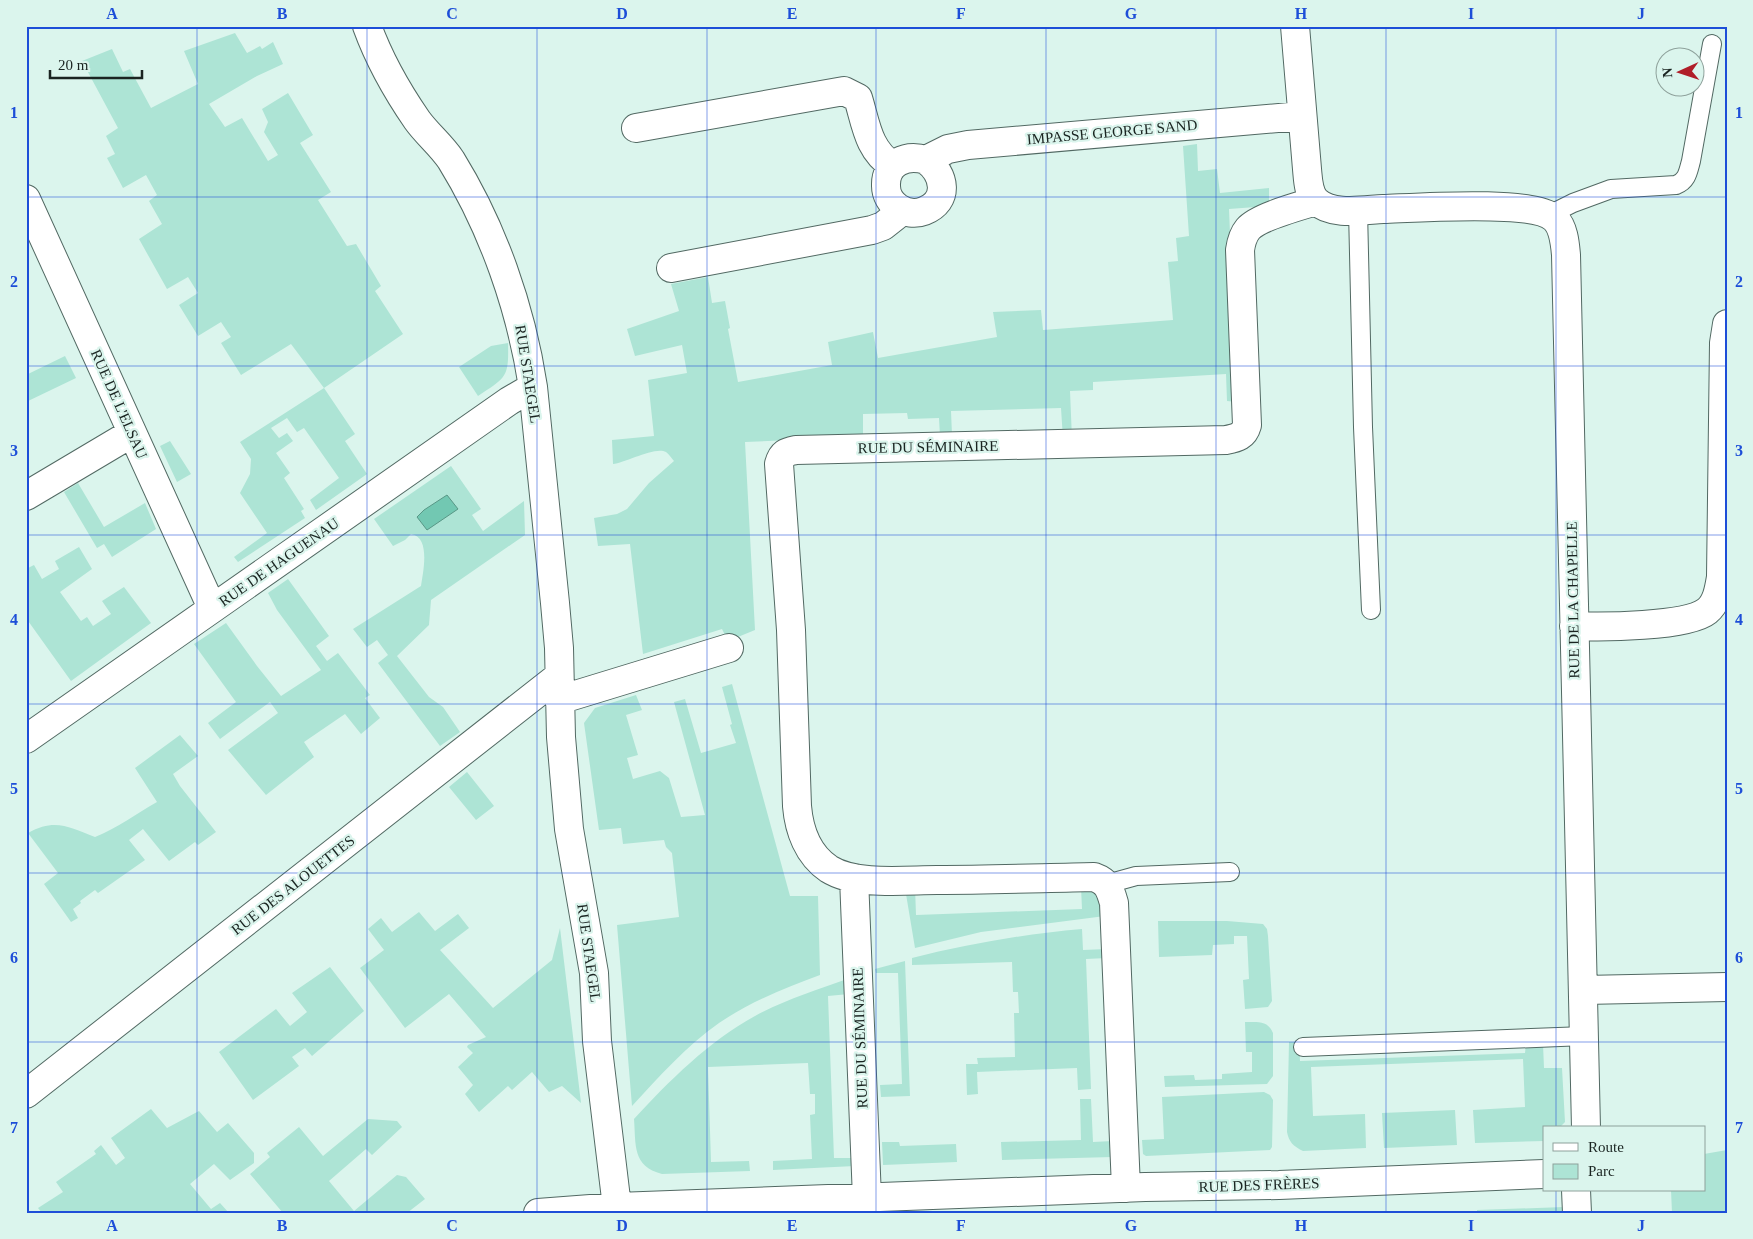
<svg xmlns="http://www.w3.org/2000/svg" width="1753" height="1239" font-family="'Times New Roman',serif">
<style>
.green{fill:#ade4d5}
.water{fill:#72c8b2;stroke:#589786}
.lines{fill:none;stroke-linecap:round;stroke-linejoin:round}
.lane-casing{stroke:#526963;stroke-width:20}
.street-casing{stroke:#526963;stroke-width:30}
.lane{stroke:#fff;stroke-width:18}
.street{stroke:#fff;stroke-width:28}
.grid{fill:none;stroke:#1d4ed8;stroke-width:1;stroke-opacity:0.55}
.labels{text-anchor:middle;stroke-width:4.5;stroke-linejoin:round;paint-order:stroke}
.street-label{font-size:15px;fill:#1a2421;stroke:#dbf5ed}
.neatline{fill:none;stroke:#1d4ed8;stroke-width:2}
.grid-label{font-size:16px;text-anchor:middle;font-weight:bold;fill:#1d4ed8}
</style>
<rect width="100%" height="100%" fill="#dbf5ed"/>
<path class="green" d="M235 33 247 53 260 46 262 49 273 42 283 64 257 76 209 104 225 127 242 118 268 161 278 155 264 132 268 122 262 109 288 93 313 135 300 143 331 192 318 200 347 246 356 244 381 286 375 291 403 334 324 388 355 434 345 441 367 474 316 510 310 500 339 478 304 428 297 432 287 418 271 428 279 438 287 433 293 441 276 453 290 473 284 478 304 509 301 511 305 518 238 562 234 557 267 533 240 493 250 474 251 459 240 442 324 388 291 344 241 375 221 343 231 337 221 322 198 336 179 305 198 293 188 277 167 289 139 239 162 224 149 201 157 195 146 175 123 188 107 158 115 154 106 136 118 128 82 61 112 49 123 72 130 69 151 108 198 84 184 51Z
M1197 144 1198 171 1217 169 1220 193 1269 188V206L1229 209 1237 402 1227 401 1226 374 1093 382V390L1070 391 1072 439H1063L1061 408 951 411 952 435 940 436 939 418 908 419 907 413 863 414V437L745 442 755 630 728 641 722 629 643 654 630 544 598 546 594 518 617 514 627 509 649 483 674 461C672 459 669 454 666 452 655 446 625 463 613 464L612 440 654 436 648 380 687 373 682 345 635 356 627 329 679 311 671 284 708 277 712 303 725 301 730 328 728 329 738 382 832 365 828 342 873 332 878 358 997 337 993 312 1041 310 1043 330 1173 320 1168 262 1178 261 1176 238 1189 236 1183 146Z
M508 343C509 378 506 377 478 396L459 367 491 346Z
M65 356 76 378 26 402V375Z
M170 441 191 474 177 482 160 446Z
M451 466 481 509 472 515 483 531 524 501 525 535 431 600 429 625 397 656 429 697 443 707 460 732 440 746 378 663 388 655 377 640 367 647 353 629 421 586C423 572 431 537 411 534L405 540 393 546 374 519Z
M78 483 104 527 145 503 156 529 112 557 104 544 97 548 64 492Z
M79 547 92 569 60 592 81 621 87 617 93 626 111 614 102 601 124 587 151 623 71 681 26 618V569L34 565 42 579 59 569 55 561Z
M288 579 329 636 316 646 327 661 338 653 370 695 365 698 380 718 361 734 345 714 304 742 314 757 266 795 228 750 278 713 270 702 220 739 208 723 236 702 194 644 226 623 257 666 281 696 321 670 277 610 268 593Z
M732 684 790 896H818L820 975C785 988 750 1002 719 1023 686 1046 660 1076 632 1106L617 925 679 917 672 853 666 847 664 840 623 844 621 828 599 830 584 723 595 708 636 695 642 710 626 715 638 755 627 758 633 779 660 771 669 778 681 817 705 815 674 702 685 699 701 753 736 743 730 725 732 724 722 687Z
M180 735 198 756 173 774 180 786 216 832 198 845 195 842 169 861 143 829 129 840 145 860 98 893 95 890 80 901 81 903 73 909 78 918 71 922 44 884 58 873 28 833C55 818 69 827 95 837 117 828 136 814 157 802L135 768Z
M467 772 494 806 476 820 449 787Z
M915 887 916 915 1082 909 1081 887 1089 889 1102 900 1105 916 981 932 915 948 905 888Z
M419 912 435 931 458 914 469 928 440 950 493 1008 552 960 560 928 581 1103 562 1086 549 1092 532 1072 512 1090 508 1086 479 1112 465 1094 473 1085 458 1067 473 1053 467 1047 468 1045 486 1037 449 994 405 1028 360 968 384 950 368 929 381 918 392 932Z
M1158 921H1227L1263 924 1267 929 1268 936 1272 1001 1268 1007 1245 1009 1243 980 1249 979 1247 936H1234V944L1213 945 1212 955 1159 957Z
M1082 929 1083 950 1107 949V958L1086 959 1091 1089 1078 1090 1077 1068 977 1072 978 1094 967 1095 966 1064H978L977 1058 1015 1057 1014 1013H1019L1018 992H1013L1012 962 912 965V958C968 944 1024 934 1082 929Z
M905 961 910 1096 881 1097 880 1085 902 1084 898 973H876L875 969Z
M330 967 364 1011 312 1056 305 1048 292 1057 299 1066 253 1100 219 1052 276 1009 290 1026 307 1012 292 993Z
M847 979 849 994 828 996 834 1158H855V1166L773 1170V1161L812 1159 810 1115 815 1114V1094H810L808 1063 708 1067 711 1162 749 1161 750 1171 662 1174C632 1166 636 1145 634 1119 670 1080 708 1042 755 1016 784 1000 817 990 847 979Z
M1245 1022C1257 1022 1268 1020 1273 1033V1076L1267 1084 1165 1087 1164 1076 1194 1075 1195 1080 1222 1079V1074L1252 1072V1052H1246Z
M1289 1042H1299L1300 1061 1525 1053 1526 1044H1543L1544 1068H1562L1565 1122 1559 1128H1544V1141L1475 1143 1473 1110 1525 1107 1523 1059 1311 1067 1313 1116 1365 1114 1366 1148 1303 1151C1293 1146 1289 1142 1287 1132Z
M1264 1092 1270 1095 1273 1100 1272 1147 1270 1150 1146 1156 1143 1154 1142 1140 1164 1139 1162 1097Z
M1080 1099H1091L1093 1142 1113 1141V1157L1002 1160 1001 1142 1081 1140Z
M151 1109 167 1128 199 1111 217 1132 228 1123 254 1153V1163L230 1180 214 1164 190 1184 211 1209 220 1203 229 1213H42L38 1208 63 1192 56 1182 96 1154 94 1151 101 1145 116 1165 125 1158 111 1138Z
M1455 1110 1457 1145 1384 1148 1382 1113Z
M368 1119 397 1121 402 1127 372 1155 366 1149 329 1181 354 1211 397 1175 406 1177 425 1199 407 1213H283L250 1174 270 1157 267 1153 299 1127 323 1156Z
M882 1142H899L900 1146 956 1144 957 1162 883 1165Z
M1727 1150V1213H1672L1671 1190H1704V1154Z
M1564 1207V1213H1477V1210Z"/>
<path class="water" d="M447 495 458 509 427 530 417 517 424 510Z"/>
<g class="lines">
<g class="lane-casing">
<path id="lane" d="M1358 210 1363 427 1371 610
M1549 215 1573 203 1611 189 1676 185C1687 181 1688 172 1691 161L1712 44
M1107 884 1136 876 1230 872
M1303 1047 1585 1036"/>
</g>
<g class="street-casing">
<path id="street" d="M367 26C379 59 397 91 417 120 427 134 441 145 451 160 493 228 521 308 533 387L555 603 559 648 561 737 569 829 594 973 597 1041 617 1207
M1295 26 1307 169C1308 179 1308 193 1316 201 1332 216 1363 210 1383 209 1414 208 1535 199 1555 219 1564 228 1565 244 1566 255L1586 1128
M636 128 844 91 858 98C866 124 868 150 893 166
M926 160C945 174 950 201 924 211 906 218 886 204 886 186 885 162 907 154 926 160L948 149 968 145 1301 116
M26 199 212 608
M671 268 872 230 883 226 902 211
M26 496 132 433
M1574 626C1601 627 1687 627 1707 611 1717 603 1719 589 1721 577L1724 343 1727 324
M559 700 729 648
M26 739 509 401 533 387
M854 878 867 1198
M1584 990 1727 987
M26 1094 559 676
M1126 1188 1114 903C1110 889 1108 882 1094 877 1042 878 990 880 937 880 906 880 856 886 829 869 808 855 799 830 797 806L791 630 779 464C782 453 786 452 796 450L1226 440C1237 438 1244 436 1247 425L1240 250C1241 243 1243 235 1248 229 1258 217 1300 206 1316 201
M1576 1190 1577 1213
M538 1213 617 1207 1145 1187 1279 1185 1544 1174"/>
</g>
<use href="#lane" class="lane"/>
<use href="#street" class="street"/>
</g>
<path class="grid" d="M197 26V1213M367 26V1213M537 26V1213M707 26V1213M876 26V1213M1046 26V1213M1216 26V1213M1386 26V1213M1556 26V1128M26 197H1727M26 366H1727M26 535H1727M26 704H1727M26 873H1727M26 1042H1727M1556 1190V1213"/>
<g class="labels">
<g class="street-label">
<text transform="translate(1112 132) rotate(-5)" y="5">IMPASSE GEORGE SAND</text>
<text transform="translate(528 374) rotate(81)" y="5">RUE STAEGEL</text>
<text transform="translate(119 404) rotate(66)" y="5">RUE DE L'ELSAU</text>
<text transform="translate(928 447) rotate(-1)" y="5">RUE DU SÉMINAIRE</text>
<text transform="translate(279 562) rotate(-35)" y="5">RUE DE HAGUENAU</text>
<text transform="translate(1573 600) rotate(-91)" y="5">RUE DE LA CHAPELLE</text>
<text transform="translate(293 885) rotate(-38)" y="5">RUE DES ALOUETTES</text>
<text transform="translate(589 953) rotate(82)" y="5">RUE STAEGEL</text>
<text transform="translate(860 1038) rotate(-92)" y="5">RUE DU SÉMINAIRE</text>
<text transform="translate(1259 1185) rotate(-2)" y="5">RUE DES FRÈRES</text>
</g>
</g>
<rect width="1753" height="1239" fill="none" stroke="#dbf5ed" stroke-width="55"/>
<rect x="1543" y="1126" width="162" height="65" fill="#dbf5ed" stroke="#8ea19b"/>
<rect x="1553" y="1143" width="25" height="8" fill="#ffffff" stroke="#8ea19b"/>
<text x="1588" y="1152" font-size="15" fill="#1a2421">Route</text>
<rect x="1553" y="1164" width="25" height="15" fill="#ade4d5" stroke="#8ea19b"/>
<text x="1588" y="1176" font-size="15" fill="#1a2421">Parc</text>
<g transform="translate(1680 72) rotate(267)"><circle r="24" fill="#dbf5ed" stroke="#8ea19b"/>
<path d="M0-4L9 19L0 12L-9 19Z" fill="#b01e29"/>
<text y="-8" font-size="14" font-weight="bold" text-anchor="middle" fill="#1a2421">N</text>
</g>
<path d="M50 70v8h92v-8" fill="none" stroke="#1a2421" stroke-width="2.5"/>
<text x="58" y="70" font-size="15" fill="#1a2421" stroke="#dbf5ed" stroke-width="4" paint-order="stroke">20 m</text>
<rect x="28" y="28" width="1698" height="1184" class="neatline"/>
<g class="grid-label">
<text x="112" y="19">A</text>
<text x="282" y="19">B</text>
<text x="452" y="19">C</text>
<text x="622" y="19">D</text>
<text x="792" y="19">E</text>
<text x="961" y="19">F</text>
<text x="1131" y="19">G</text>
<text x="1301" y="19">H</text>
<text x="1471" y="19">I</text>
<text x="1641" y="19">J</text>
<text x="14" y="118">1</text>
<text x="1739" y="118">1</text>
<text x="14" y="287">2</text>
<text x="1739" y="287">2</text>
<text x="14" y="456">3</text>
<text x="1739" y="456">3</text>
<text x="14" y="625">4</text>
<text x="1739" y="625">4</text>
<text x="14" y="794">5</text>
<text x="1739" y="794">5</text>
<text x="14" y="963">6</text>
<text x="1739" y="963">6</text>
<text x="14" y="1133">7</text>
<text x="1739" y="1133">7</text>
<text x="112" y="1231">A</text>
<text x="282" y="1231">B</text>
<text x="452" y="1231">C</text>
<text x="622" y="1231">D</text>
<text x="792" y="1231">E</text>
<text x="961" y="1231">F</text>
<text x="1131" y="1231">G</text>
<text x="1301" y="1231">H</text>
<text x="1471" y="1231">I</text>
<text x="1641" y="1231">J</text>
</g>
</svg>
